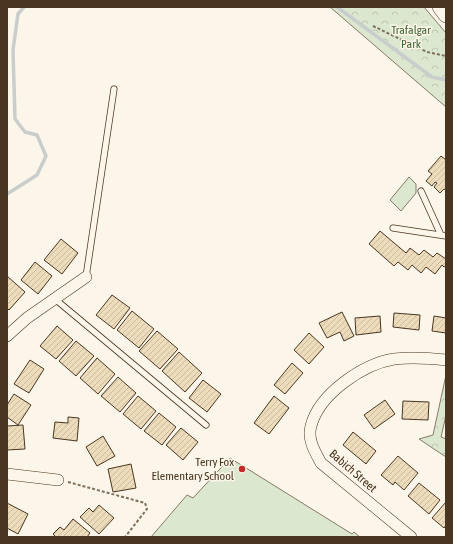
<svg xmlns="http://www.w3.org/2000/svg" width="453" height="544" font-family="'Asap Condensed',sans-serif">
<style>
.forest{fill:url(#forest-crowns);stroke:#887966}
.green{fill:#dce7d0;stroke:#887966}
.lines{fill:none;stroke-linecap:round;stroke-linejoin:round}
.stream{stroke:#c9cecd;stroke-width:3.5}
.building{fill:url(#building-hatch);stroke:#4a3520}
.lane-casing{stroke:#4a3520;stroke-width:7}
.street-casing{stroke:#4a3520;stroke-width:12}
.secondary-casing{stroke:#4a3520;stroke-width:16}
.path{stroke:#7f6f5c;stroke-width:2;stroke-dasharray:3 2;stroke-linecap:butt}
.lane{stroke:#fbf6e9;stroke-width:5.5}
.street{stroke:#fbf6e9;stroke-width:11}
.secondary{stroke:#fbf6e9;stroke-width:15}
.poi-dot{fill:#c62828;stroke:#fbf6e9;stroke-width:1.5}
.labels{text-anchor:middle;stroke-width:3;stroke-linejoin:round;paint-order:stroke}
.park-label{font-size:12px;fill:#436837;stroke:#fbf6e9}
.poi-label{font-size:12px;fill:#4a3520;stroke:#fbf6e9;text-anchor:end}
.street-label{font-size:12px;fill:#4a3520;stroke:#fbf6e9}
</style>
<defs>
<pattern id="forest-crowns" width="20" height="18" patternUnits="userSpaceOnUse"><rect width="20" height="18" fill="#dce7d0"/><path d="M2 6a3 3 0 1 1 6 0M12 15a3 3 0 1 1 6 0" fill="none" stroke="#bec7b2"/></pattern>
<pattern id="building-hatch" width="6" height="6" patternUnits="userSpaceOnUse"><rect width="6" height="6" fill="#ecdcbc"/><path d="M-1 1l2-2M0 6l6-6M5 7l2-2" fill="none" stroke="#ccbda1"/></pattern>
</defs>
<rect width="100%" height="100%" fill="#fbf6e9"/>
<path class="forest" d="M330 7H424L446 33V107Z
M446 375V415L441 437 446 439V457L419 439 433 435Z"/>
<path class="green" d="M409 177 416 184V193L401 211 390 200Z
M230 458 352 534 354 532 360 537H151L187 495 193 498Z"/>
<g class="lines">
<path class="stream" d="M337 7 432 77 446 80
M7 194 37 175 46 156 37 135 25 132 15 119 13 50 18 14 24 7"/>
</g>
<path class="building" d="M441 156 446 160V190L444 189 440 193 434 187 437 183 435 182 432 186 426 181 432 174 428 171Z
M380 231 406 253 410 248 419 255 424 250 433 257 437 253 446 259V266L444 267 442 265 435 274 426 267 421 273 412 265 408 270 398 262 394 266 369 244Z
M61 239 78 253 62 274 44 260Z
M35 262 52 276 38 294 21 280Z
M7 276 25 292 9 310 7 308Z
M112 295 130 308 114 329 96 315Z
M132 311 154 329 139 348 117 330Z
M342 312 354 336 344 341 340 332 327 338 319 323Z
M394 313 420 315 419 330 393 327Z
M380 316 381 332 356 335 355 318Z
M434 316 446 318V333L432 331Z
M57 326 73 340 56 359 40 346Z
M157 331 178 349 160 369 139 351Z
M309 333 324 347 309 364 294 350Z
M76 341 94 356 76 376 59 361Z
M179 352 202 373 185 392 162 371Z
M97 358 115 374 98 394 80 378Z
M30 360 44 369 29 393 14 384Z
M292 363 303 373 285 394 274 385Z
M118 377 136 393 120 412 101 396Z
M203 380 221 394 207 412 189 398Z
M14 394 31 405 18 425 7 417V405Z
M138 396 156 411 141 429 123 414Z
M274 396 289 408 269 434 254 423Z
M385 400 395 414 374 429 364 415Z
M403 401 429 402 428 420 402 419Z
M159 413 176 427 162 445 144 431Z
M68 417 79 418 77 441 53 438 55 422 68 423Z
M23 425 25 449 7 450V426Z
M181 428 198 442 183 460 166 445Z
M353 432 376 451 366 464 343 445Z
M103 436 115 456 97 466 86 447Z
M398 456 418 473 404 490 395 482 393 485 381 475Z
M131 464 136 488 113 492 108 469Z
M419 483 440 500 429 514 408 496Z
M446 502V525L444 528 432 518Z
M7 503 28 514 18 534 7 528Z
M99 505 114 518 99 534 80 517 89 508 93 512Z
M73 519 90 533 87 537H56L53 534 60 527 64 530Z"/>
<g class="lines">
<g class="lane-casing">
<path id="lane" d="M421 191 441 235
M393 228 446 236
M86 277 114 89
M55 299 206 425"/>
</g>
<g class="street-casing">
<path id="street" d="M7 336 27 318 86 277
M7 474 58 480
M411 537 321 463C315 452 307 439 311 426 319 394 363 364 394 359 412 357 428 358 446 360"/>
</g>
<g class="secondary-casing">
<path id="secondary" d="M440 7 446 15"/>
</g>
<path class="path" d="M373 26 427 52 446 56
M68 482 145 503 147 509 125 537"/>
<use href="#lane" class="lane"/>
<use href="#street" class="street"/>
<use href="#secondary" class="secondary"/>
</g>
<circle class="poi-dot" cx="242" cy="469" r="4"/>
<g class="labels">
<g class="park-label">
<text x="411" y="34">Trafalgar<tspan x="411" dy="14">Park</tspan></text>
</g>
<g class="poi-label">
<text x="234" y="466">Terry Fox<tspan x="234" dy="14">Elementary School</tspan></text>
</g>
<g class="street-label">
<text transform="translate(353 471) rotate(41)" y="4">Babich Street</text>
</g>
</g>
<rect width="453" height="544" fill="none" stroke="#4a3520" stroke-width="16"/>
</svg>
